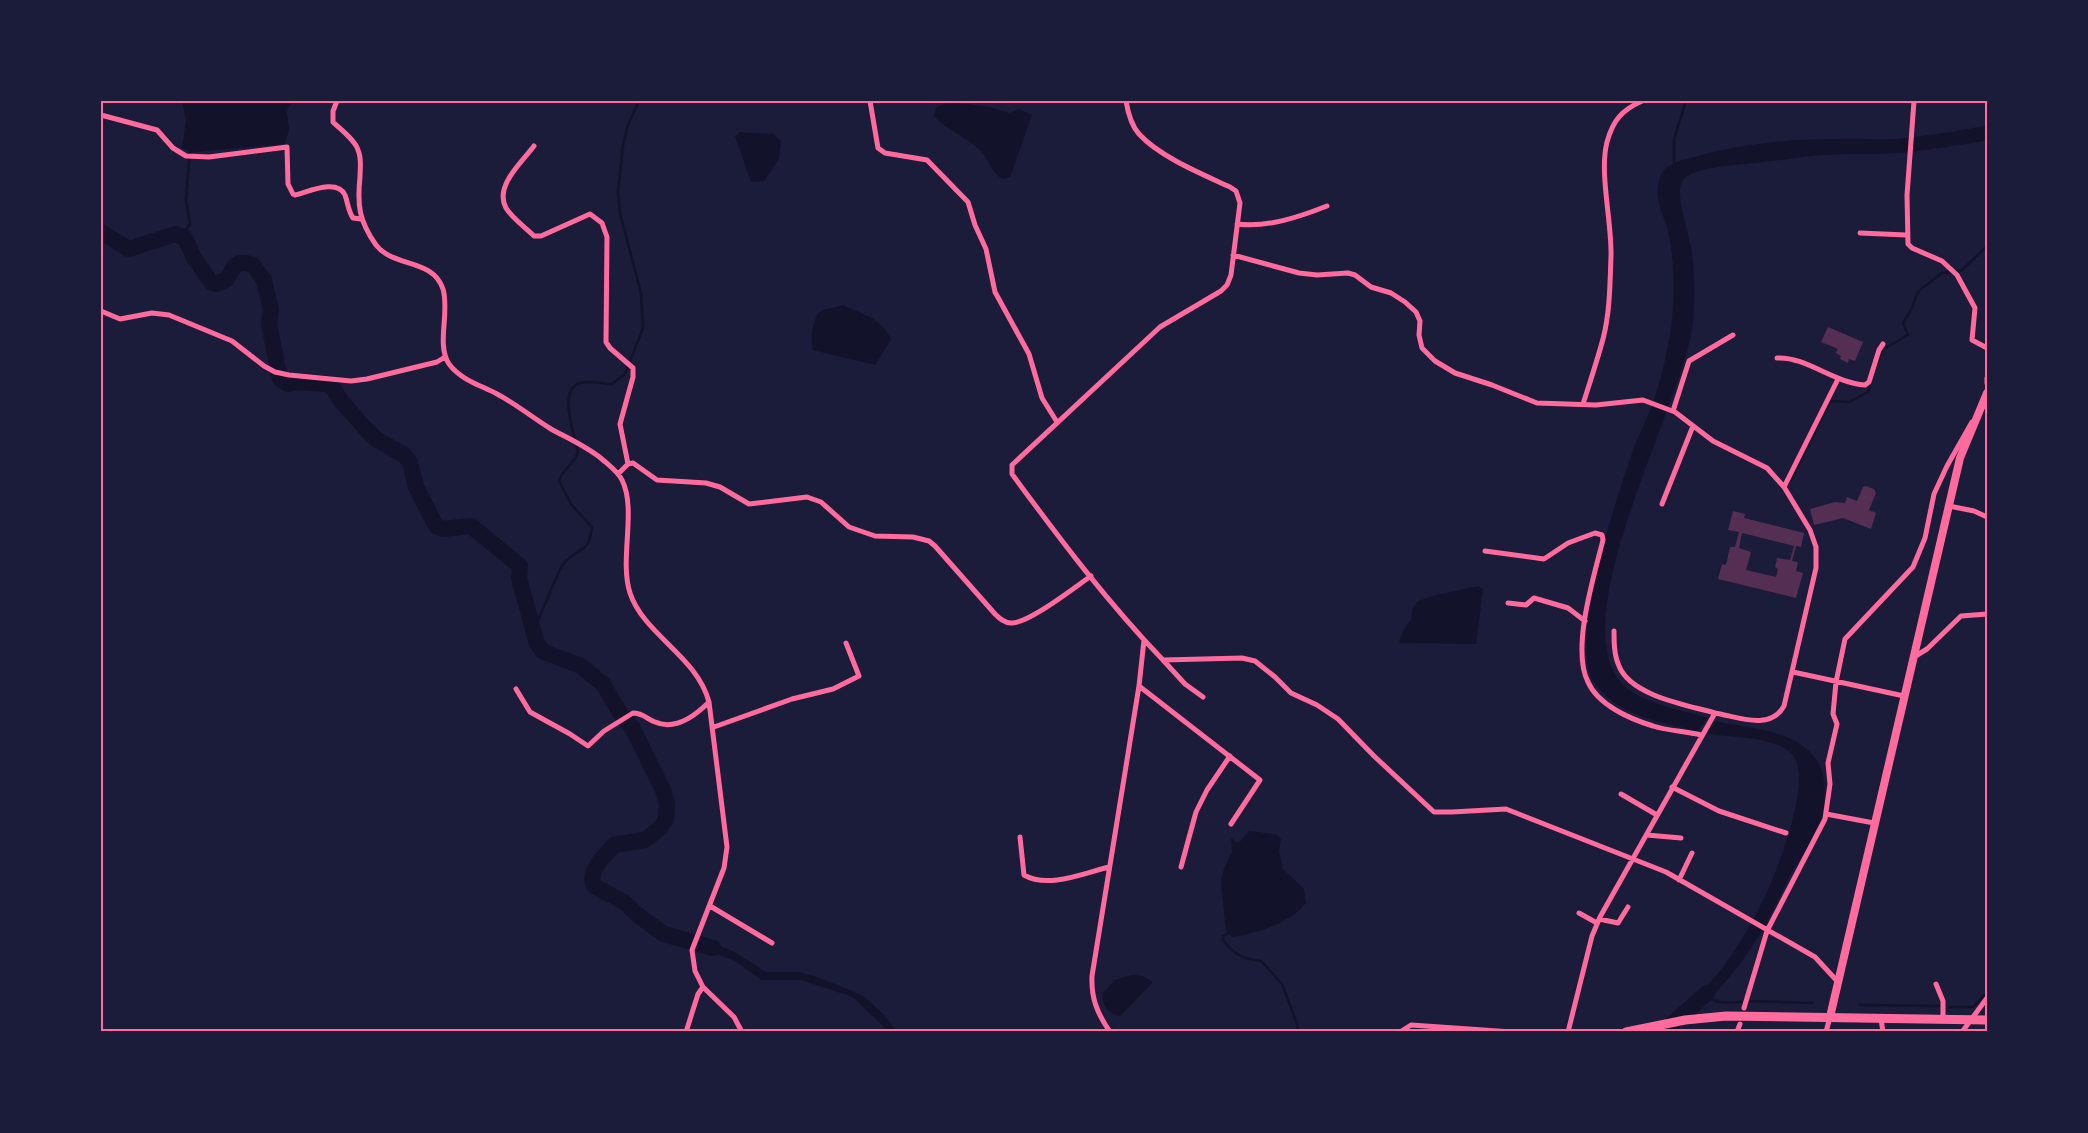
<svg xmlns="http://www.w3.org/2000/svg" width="2088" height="1133" font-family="'Titillium Web',sans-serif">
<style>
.water{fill:#12122b}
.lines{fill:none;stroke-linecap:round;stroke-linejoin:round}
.stream{stroke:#12122b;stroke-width:2.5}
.river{stroke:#12122b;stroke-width:16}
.building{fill:#542f53;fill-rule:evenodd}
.minor{stroke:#ff6b9d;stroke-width:5}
.secondary{stroke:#ff6b9d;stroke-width:8}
.trunk{stroke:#ff6b9d;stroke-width:9}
.neatline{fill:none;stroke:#ff6b9d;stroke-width:2}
</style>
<rect width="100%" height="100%" fill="#1b1b3a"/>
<path class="water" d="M182 101H296C282 111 288 114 289 128 289 134 285 138 285 144L193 152 182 148 186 120Z
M948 102 990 107 1009 113 1019 109 1032 115 1010 177 1003 179C989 171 991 162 981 151 969 138 942 128 934 115L936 108Z
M1987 125V140L1983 141C1959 145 1934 149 1910 152 1881 155 1852 153 1822 155 1799 157 1777 161 1754 163 1735 165 1702 166 1686 177 1682 180 1680 184 1680 189 1679 207 1687 226 1690 243 1695 266 1695 299 1693 322 1684 404 1561 617 1622 684 1640 703 1682 710 1707 718L1698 731C1662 723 1616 715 1594 682 1567 643 1619 490 1635 445 1641 430 1649 415 1654 400 1661 380 1668 349 1671 328 1675 297 1675 262 1668 231 1666 220 1659 209 1658 198 1657 190 1658 176 1664 170 1671 162 1685 159 1695 157 1740 144 1789 139 1836 139 1855 138 1875 140 1895 139 1925 136 1957 132 1987 125Z
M739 132 774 134 781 141 779 159 764 181 751 182 735 136Z
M843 305C862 314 883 319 891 340L875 365 813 350C810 340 812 315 823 310 828 308 837 307 843 305Z
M1478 586 1483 589 1476 644 1399 643 1404 629 1411 620 1413 607 1417 602 1429 597Z
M1714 721C1746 728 1790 729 1813 755 1828 771 1826 800 1821 820 1816 840 1801 856 1791 873 1784 887 1778 901 1771 914 1756 943 1738 969 1716 992 1712 996 1708 1003 1703 1006 1698 1008 1689 1007 1684 1008 1698 994 1714 980 1726 963 1741 942 1755 918 1766 894 1778 869 1815 774 1791 753 1774 736 1730 738 1706 733Z
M1249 831 1275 834 1281 839 1279 851 1283 869 1304 889 1306 903C1289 924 1257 933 1232 937L1226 930 1225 923 1221 881 1224 869 1232 852 1231 839 1233 837 1235 842 1239 843Z
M699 939 733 951 766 972H797L812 975 857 993 865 997 884 1015 897 1032H889L855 999 847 995 801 980H762L735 961 698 947Z
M1132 975 1142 976 1153 982 1120 1016C1109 1014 1101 1005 1103 993L1115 980Z"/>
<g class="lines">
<path class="stream" d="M1674 168V139L1686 101
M182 237 190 224 186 200 190 151
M1956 272 1962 270 1987 246
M1877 364 1882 350 1908 335 1903 323 1912 308 1917 294 1921 289 1942 273 1952 272
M1791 480 1830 401 1849 402 1868 392 1871 383
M534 630C540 617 558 569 565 562 580 546 589 554 592 527L571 504 559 481C562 469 575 464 578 452 575 436 557 389 580 383 589 380 602 384 612 384L625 374 643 328 641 293 620 213 618 192 623 145 628 125 639 101
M1229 933 1223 936V940C1233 954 1243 959 1261 961L1282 984 1296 1021 1298 1027 1296 1032
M1708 996C1717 1005 1730 1002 1742 1002
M1749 1001 1813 1003
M1860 1005 1939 1006
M1950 1007H1973L1987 992"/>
<path class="river" d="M101 232 129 249 175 234 185 238 194 258 211 282 216 284 227 279 234 267 239 263H246L253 265 264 280 271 309 269 324 280 379 288 384 299 382 327 384 332 386 341 401 367 430 376 439 404 455 410 462 416 487 436 526 443 529 471 526 520 566 519 578 537 644 544 652 581 666 603 684 620 713 633 729 663 790 667 803 666 819 660 828 645 840 614 845C605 856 587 870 594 886L624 902 639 916 664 934 713 948
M1663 1032 1707 993"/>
</g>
<path class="building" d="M1828 327 1863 342 1855 361 1849 359 1848 363 1840 359 1841 356 1836 353 1838 349 1821 342Z
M1866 486 1874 489 1876 493 1869 510 1876 513 1871 529 1843 518 1814 525 1810 509 1835 502 1845 503 1847 497 1857 501 1863 487Z
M1733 511 1745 514 1744 518 1804 533 1801 547 1796 546 1792 561 1798 562 1796 571 1803 573 1796 598 1718 579 1722 564 1726 565 1730 547H1735L1739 532 1728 530ZM1742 533 1794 546 1790 560 1777 558 1775 567 1778 569 1776 577 1746 570 1751 552 1739 548Z"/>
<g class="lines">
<path class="minor" d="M337 101 333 111V122C341 130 355 140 358 150 362 159 360 167 360 177 357 205 359 221 376 245 394 268 433 258 443 289 450 313 436 344 449 364 461 380 480 385 497 394 516 404 533 418 551 429 569 439 588 447 603 460 610 466 618 472 622 480 637 510 619 559 630 593 644 635 697 656 709 702L727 847 724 868 692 950 695 971 703 987 734 1017 742 1032
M870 101 878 148 885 153 927 160 968 202 975 225 986 249 995 292 1029 354 1042 398 1057 422
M1126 101C1128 113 1131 125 1139 134 1160 157 1202 174 1230 187L1236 191 1240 203 1231 275 1227 285 1221 291 1160 327 1012 465V474C1059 538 1108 603 1163 660L1242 658 1255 661 1275 677 1291 693 1317 705 1338 719 1374 756 1434 812H1452L1506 809 1666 872 1815 957 1838 982
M1914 101 1907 195 1908 244 1912 248 1942 261 1957 275 1975 308 1972 340 1987 348
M101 115 157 130 173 148 186 156 209 157 287 147 288 184 293 194 295 195C308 192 337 178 345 195 348 203 348 211 353 218L361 219
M534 146C522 162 494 186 506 208 512 218 526 228 534 236H541L590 214 602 223 607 237 606 342 610 348 633 368V377L620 424 628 464
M1237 224C1267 228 1299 217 1327 206
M1860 233 1906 235
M1233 255 1299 273 1317 275 1348 273 1355 275 1371 287 1391 293 1405 302 1416 312 1420 321 1419 335 1422 348 1435 361 1455 373 1492 385 1537 403 1596 405 1643 400 1675 412 1713 441 1767 468 1784 487 1810 530 1816 547V568L1784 706C1770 731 1738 717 1715 713L1600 917 1592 936 1568 1032
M101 311 120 319 152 313 169 315 232 341 264 366 275 372 289 375 351 381 367 379 437 362 445 357
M1777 358C1805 356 1834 383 1865 385L1869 382 1879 350 1883 344
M1987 378V383
M1583 404C1590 382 1597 361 1603 339 1610 312 1610 283 1611 256 1612 222 1599 173 1607 142 1613 120 1622 110 1642 101
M1673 411 1689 361 1733 335
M618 474 628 464 633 463 657 480 706 483 720 487 749 504 807 497 821 502 849 527 875 536 913 537 929 541 935 546 995 614C999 618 1004 623 1011 623 1028 624 1075 587 1091 576
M1784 487 1838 379
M1662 504 1693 426
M1949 506 1974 511 1987 517
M1485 551 1544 559 1568 543 1595 533 1602 535 1603 540C1594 576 1571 649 1588 682 1598 705 1630 719 1653 726 1668 731 1685 731 1701 735
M1508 603 1526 605 1534 598 1568 608 1585 621
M1614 631C1614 642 1614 655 1619 666 1631 696 1687 705 1715 713
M1914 657 1927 649 1961 616 1987 614
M1163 660 1185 684 1203 697
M1793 672 1904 696
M1139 686 1260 780 1231 824
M516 689 530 712 570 734 588 746 604 731 633 713C643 713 647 719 655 722 675 731 696 715 709 702
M714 727 792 699 833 689 859 676 846 643
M1672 787 1719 811 1786 833
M1621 794 1657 815
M1826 814 1874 823
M1647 835 1681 838
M1020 837 1024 875C1048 889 1084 873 1109 867
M1181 867 1196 812 1207 790 1230 756
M1679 880 1692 853
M710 906 772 943
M1579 913 1597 923
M1599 919 1618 923 1628 907
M1936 984 1943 1001V1020
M1744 1008 1767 931 1825 819 1830 784 1828 763 1837 724 1833 714 1836 682 1845 639 1913 567 1925 538 1934 494 1947 466 1972 422
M1881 1019 1883 1032
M686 1032 698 994 703 987
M1110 1032C1097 1013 1091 998 1092 976L1139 686 1144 640
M1400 1032 1411 1025 1512 1032
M1737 1032 1740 1024
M1826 1032 1830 1017
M1962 1032 1987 998"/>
<path class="secondary" d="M1830 1017 1960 458 1987 393"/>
<path class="trunk" d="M1626 1032 1685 1020 1726 1016 1987 1020"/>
</g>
<rect width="2088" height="1133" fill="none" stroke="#1b1b3a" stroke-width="205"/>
<rect x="102" y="102" width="1884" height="928" class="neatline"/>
</svg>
